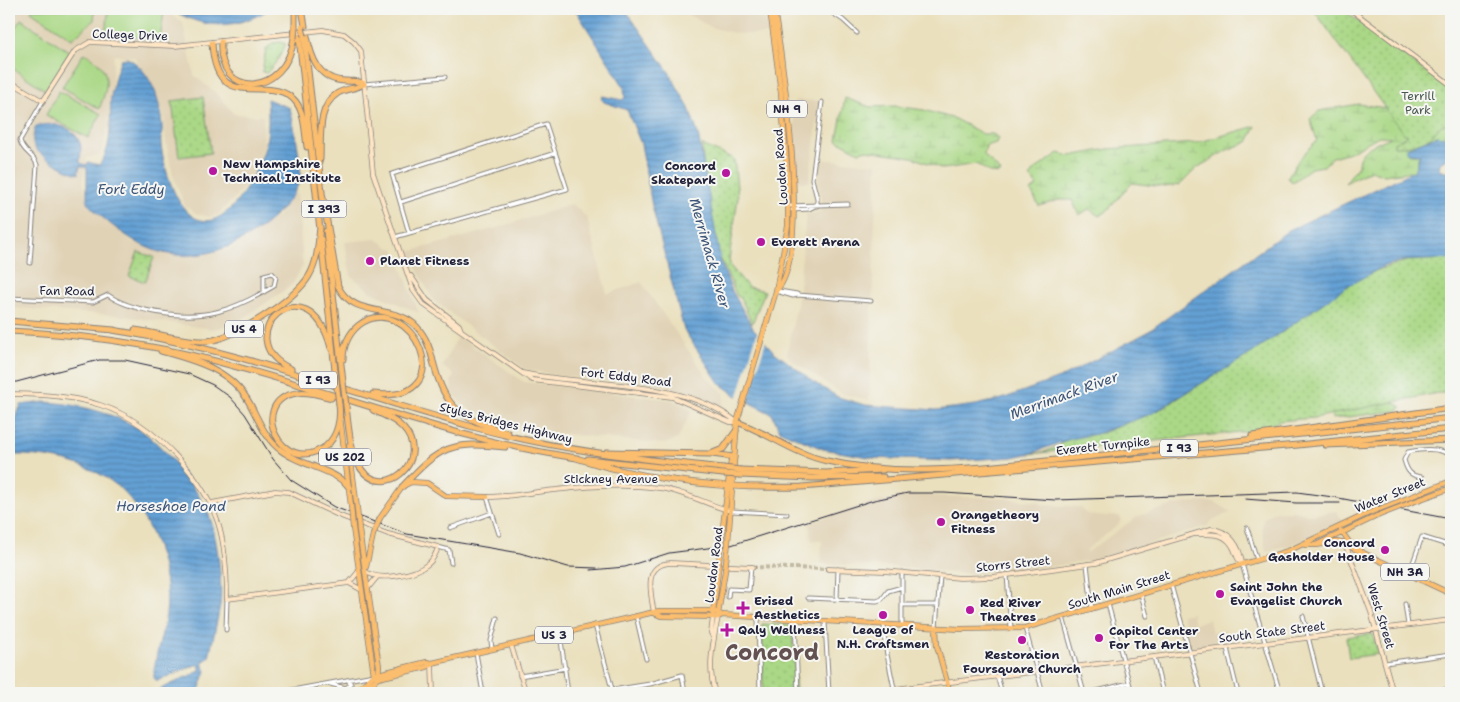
<svg xmlns="http://www.w3.org/2000/svg" width="1460" height="702" font-family="'Shantell Sans',sans-serif">
<style>
.built{fill:#e0d2b5}
.grass{fill:#aad886;stroke:#667d60}
.wetland{fill:url(#wetland-marsh);stroke:#667d60}
.park{fill:url(#park-dots);stroke:#667d60}
.water{fill:url(#water-rules);stroke:#426188}
.pier{fill:#eae0bd}
.lines{fill:none;stroke-linecap:round;stroke-linejoin:round}
.stream{stroke:#63a0d4;stroke-width:1}
.secondary-tunnel{stroke:#c2baa3;stroke-width:4;stroke-dasharray:4 2;stroke-linecap:butt}
.street-casing{stroke:#86817c;stroke-width:5}
.secondary-casing{stroke:#86817c;stroke-width:5.5}
.primary-casing{stroke:#86817c;stroke-width:6}
.highway-casing{stroke:#86817c;stroke-width:7}
.street{stroke:#fff;stroke-width:3}
.secondary{stroke:#fde5c5;stroke-width:4}
.primary{stroke:#fbbd6e;stroke-width:4.5}
.highway{stroke:#fbbd6e;stroke-width:5}
.rail{stroke:#22223b;stroke-width:1}
.primary-bridge-casing{stroke:#86817c;stroke-width:6;stroke-linecap:butt}
.highway-bridge-casing{stroke:#86817c;stroke-width:7;stroke-linecap:butt}
.primary-bridge{stroke:#fbbd6e;stroke-width:4.5}
.highway-bridge{stroke:#fbbd6e;stroke-width:5}
.poi-dot{fill:#b5179e;stroke:#f6f6f2;stroke-width:2}
.labels{text-anchor:middle;stroke-width:4;stroke-linejoin:round;paint-order:stroke}
.shield{fill:#f6f6f2;stroke:#626272;stroke-width:1}
.shield-label{font-size:11px;font-weight:bold;fill:#22223b}
.street-label{font-size:12px;fill:#22223b;stroke:#f6f6f2}
.park-label{font-size:12px;fill:#4b5952;stroke:#f6f6f2}
.poi-label{font-size:12px;font-weight:bold;fill:#22223b;stroke:#f6f6f2;text-anchor:start}
.water-label{font-size:14px;font-style:italic;fill:#3c5478;stroke:#f6f6f2}
.town-label{font-size:22px;font-weight:bold;fill:#635151;stroke:#f6f6f2}
</style>
<defs>
<pattern id="wetland-marsh" width="20" height="14" patternUnits="userSpaceOnUse" patternTransform="scale(1.25)"><rect width="20" height="14" fill="#aad886"/><path d="M1 5h8M5 5V1M11 12h8M15 12V8" fill="none" stroke="#92b975"/></pattern>
<pattern id="park-dots" width="8" height="8" patternUnits="userSpaceOnUse" patternTransform="scale(1.25)"><rect width="8" height="8" fill="#aad886"/><path d="M2 2h.1M6 6h.1" fill="none" stroke="#92b975" stroke-width="1.8" stroke-linecap="round"/></pattern>
<pattern id="water-rules" width="6" height="5" patternUnits="userSpaceOnUse" patternTransform="scale(1.25)"><rect width="6" height="5" fill="#63a0d4"/><path d="M0 2.5h6" fill="none" stroke="#5182ad"/></pattern>
</defs>
<rect width="100%" height="100%" fill="#f6f6f2"/>
<filter id="ink" filterUnits="userSpaceOnUse"><feTurbulence type="fractalNoise" baseFrequency=".02" numOctaves="2"/><feDisplacementMap in="SourceGraphic" scale="10" xChannelSelector="R" yChannelSelector="G"/><feConvolveMatrix kernelMatrix="1 2 1 2 8 2 1 2 1" color-interpolation-filters="sRGB"/></filter>
<filter id="wash" filterUnits="userSpaceOnUse"><feTurbulence type="fractalNoise" baseFrequency=".0096" numOctaves="4" result="noise"/><feDisplacementMap in="SourceGraphic" scale="20" xChannelSelector="R" yChannelSelector="G"/><feGaussianBlur stdDeviation="1.12" result="paint"/><feColorMatrix in="noise" values="0 0 0 0 0 0 0 0 0 0 0 0 0 0 0 0 0 1.4 0 .05"/><feComposite in="paint" operator="in"/></filter>
<g filter="url(#wash)">
<rect width="100%" height="100%" fill="#eae0bd"/>
<path class="built" d="M9 9H163L183 23 194 75 218 95 234 114 263 116 264 145 257 164 242 190 218 215 209 217 197 214 185 206 174 179 166 144 163 113 154 87 135 57 114 55 108 126 101 155 87 158 83 179 86 202 95 212 132 242 175 255 210 254 234 248 276 218 297 191 303 266 292 285 235 324 212 329 115 315 9 308Z
M678 9H767L770 34H738L713 28Z
M795 100 820 101 809 182H797L794 143Z
M819 159 877 164 869 400 842 394 791 360 787 354 798 299 806 214 820 212 822 200 818 184Z
M573 204 587 218 607 294 641 282 707 377 725 394 721 409 671 387 554 375 525 369 433 300 408 252 493 229Z
M376 239 390 248H394L419 313 371 292 351 276 345 242Z
M458 336 524 382 664 399 673 400 692 410 678 439 664 444 534 431 472 411 461 403 452 392 451 381 454 375 442 366Z
M907 495 1002 498 1040 502 1041 504 1046 505 1081 507 1085 513 1095 516H1120L1121 520 1117 526 1086 550 1088 552 1138 516 1171 506 1194 502H1215L1231 512 1211 521 1207 526 1141 546 1092 560 1048 567 977 573H953L894 567 821 564 822 541 811 540 809 524 813 521 864 505Z
M1275 511H1295L1310 515 1336 511 1344 522 1306 540 1266 552 1262 526 1264 518Z
M1192 613 1194 624 1209 619 1212 633 1226 631 1228 644 1191 648 1182 615Z"/>
<path class="grass" d="M32 9H95L94 20 72 39 31 11Z
M109 9 164 11 160 41 105 32Z
M21 19 70 52 45 90 9 66V32L11 34Z
M84 53C111 67 110 83 99 109L62 87Z
M59 91 101 114 88 138 46 115Z"/>
<path class="wetland" d="M280 42 286 44 277 61 267 73 262 72 266 49 273 43Z
M845 98 870 107 895 106 924 110 955 119 983 134H993L998 138 996 143 986 146 984 155 1001 172 999 174 991 173 976 164 943 169 912 157 867 150 859 152 837 140Z
M1358 104 1393 109 1451 121V138C1429 135 1425 139 1408 154H1419L1415 171 1384 175 1371 170 1345 183 1358 166C1357 149 1378 143 1391 137L1379 136 1350 152 1332 157 1324 166 1311 168 1293 182 1287 178 1300 158 1317 140 1310 119 1319 111Z
M1256 126 1248 142 1227 150 1197 168 1180 185 1164 187 1132 183 1106 212 1099 216 1089 209 1079 215 1072 200H1059L1039 206 1031 191 1037 186 1030 177 1033 171 1059 153 1070 156 1108 149 1196 143Z
M1353 379 1402 407 1396 411 1332 419 1329 386Z"/>
<path class="park" d="M1313 9H1342L1451 91V124C1438 122 1438 132 1429 138 1421 144 1404 147 1394 146V143L1408 135 1403 133Z
M203 97 211 153 179 157 172 101Z
M702 145 734 159 738 197 729 260 731 267 748 287 765 291 752 324 741 298 737 296 717 251 710 201 705 184Z
M138 252 154 257 145 282 129 276Z
M1451 257V393H1438L1314 418 1278 421 1269 429 1029 454 1044 452 1059 446 1064 441 1090 433H1102L1163 408 1287 329 1310 310 1366 274 1412 259Z
M762 624 792 625 796 693H763Z
M1373 634 1378 654 1349 658 1346 637Z"/>
<path class="water" d="M170 9H270C234 30 206 30 170 9Z
M575 9H625L669 72 689 108 698 134 721 263 732 291 753 328 773 351 818 385 838 397 865 405 936 410 976 405 1002 399 1062 377 1146 333 1289 230 1414 171 1420 155 1406 152 1407 148 1436 136 1451 138V156L1440 163 1439 169 1444 172H1451V259L1402 261 1384 266 1346 287 1252 353 1151 414 1096 434 1070 439 1032 453 1013 457 951 461 873 458 823 449 783 432 779 429 772 414 740 398 720 384 684 330 652 206 641 144 627 110 604 102 601 98 602 96 622 100 625 98 624 87Z
M127 58C140 64 148 76 154 89 159 100 161 115 162 126 163 133 160 139 161 145 164 168 179 228 212 220 236 213 251 181 261 159 269 140 269 120 267 99L290 108C293 122 303 167 300 179 295 197 276 216 262 227 226 255 176 267 135 241 118 231 101 217 87 203V168L80 166 78 174C69 172 37 155 34 146 31 140 34 132 36 126 52 122 73 125 80 143 82 148 80 157 80 163L87 165 88 162 99 165C114 147 109 118 111 97 113 84 116 71 121 59Z
M44 402C73 403 115 413 139 429 163 444 201 492 210 518 217 536 223 586 220 605 217 622 213 640 209 657L202 663 206 671 198 693H152L200 671V667L198 664 157 681 154 678C154 656 163 635 166 614 172 568 147 504 108 479 79 460 42 454 9 455V425H12L21 405Z"/>
<path class="pier" d="M758 330 766 340 747 404 737 399Z"/>
<g class="lines">
<path class="stream" d="M9 413H18"/>
</g>
</g>
<g filter="url(#ink)">
<g class="lines">
<path class="secondary-tunnel" d="M753 567 828 569"/>
<g class="street-casing">
<path id="street" d="M826 9 843 20 857 33
M364 84 445 77
M401 202 555 153
M789 206 848 204
M817 206V198L812 179 822 102
M792 210 809 209 815 206
M395 237 567 189 546 124 392 174 409 233
M30 263 37 165C34 154 22 152 20 140L43 101
M776 291 793 296 798 295 871 301
M779 291 797 294
M9 298 93 302 108 295C122 305 139 309 155 312 204 321 233 311 274 286L276 277 272 273 264 275V292
M1422 477C1410 476 1407 471 1404 460L1408 452C1422 449 1440 447 1451 456
M487 497 499 534
M731 511 787 514
M450 528 492 513
M1247 528 1257 560
M438 547 449 550 451 563
M1087 564 1092 609
M1242 564 1280 693
M1409 574 1422 537 1451 546
M1007 575 1011 628
M1171 585 1201 693
M1141 594 1147 616
M728 597 729 589 749 590 751 567
M808 598 877 601 882 599 888 591 902 587
M837 599 838 569
M1108 604 1132 693
M1405 604 1408 625
M902 605H938
M636 616 646 659
M1303 616 1322 693
M1063 617 1084 693
M758 618 760 693
M795 620 798 693
M825 622 829 693
M595 625 613 693
M884 625 885 645 895 693
M902 625V572
M936 628 940 576
M1025 628 1043 693
M226 630 227 599
M560 633 568 693
M1227 648 1238 693
M492 649 491 641 497 618
M476 653 483 693
M1154 657 1163 693
M1385 663 1451 654
M520 676 566 668
M997 676 1002 693
M330 684 346 688 351 684 348 680
M916 687 917 693
M612 690 650 684 682 675 685 693
M276 693 374 675
M1089 693 1129 683
M1434 693 1451 688"/>
</g>
<g class="secondary-casing">
<path id="secondary" d="M1350 9 1451 85
M9 81 43 101 75 51 90 42 175 46 323 30 344 34 354 42 361 51 373 173 413 290 423 304 532 380 672 397 730 422H737
M411 276 427 300 459 325 461 330
M522 373C589 387 681 378 737 422
M9 394C81 395 126 402 177 457 219 502 227 538 227 599L349 583 362 590
M487 497C511 497 532 492 555 490 587 486 627 484 659 488 684 491 707 505 731 511
M212 503 275 491 289 492 338 515 388 534 438 547C436 554 434 559 428 564 415 575 378 582 365 571
M1196 534C1212 534 1226 532 1234 549 1236 554 1237 559 1241 563
M1346 546 1371 612 1393 693
M828 569 884 571 960 578 993 577 1096 563 1211 529C1229 530 1240 546 1242 563
M349 583 359 571
M368 588 377 577
M654 613C651 594 642 564 671 563L753 567
M713 617 711 633 713 637
M511 645 526 693
M432 663 433 693
M715 693C707 667 713 643 718 617
M862 693 1451 620"/>
</g>
<g class="primary-casing">
<path id="primary" d="M774 9C782 61 813 254 776 291
M340 417 351 506
M349 445 357 508
M1400 501 1451 481
M1410 503 1451 488
M380 518 403 486 411 482 427 483 446 496 487 497
M353 528 374 675 378 678
M359 530 379 666 378 678
M1341 531 1349 542 1359 550
M721 543 731 460 734 457
M728 543 737 422 776 291 788 226V180L781 93 770 9
M1305 545H1316L1377 516
M1316 545 1337 542 1342 543 1451 594
M366 567 373 535
M654 613 661 616 718 617 722 615 960 629 1025 628 1288 551 1369 513
M713 613 718 571
M718 614 725 571
M936 628 937 646 950 693
M354 693 374 675 427 662 432 663
M360 693 378 678 427 667 432 663 659 611H713L722 615"/>
</g>
<g class="highway-casing">
<path id="highway" d="M295 9V27
M302 9 305 26
M304 36 323 201
M307 36C311 58 319 81 346 81 353 82 358 80 364 84
M299 37 320 230
M221 42C217 100 286 97 294 38
M212 43C216 118 271 70 296 102 305 114 305 133 307 147
M320 159C321 137 317 106 338 93 347 88 356 89 364 84
M323 198 338 286C353 318 390 304 414 324 425 334 430 347 433 361 446 412 461 417 508 433
M326 231 343 382
M321 239 336 380
M9 321 114 330
M112 330C236 349 353 394 473 427 556 450 639 459 723 468
M135 330C158 333 183 342 207 341 234 339 296 299 309 276 318 261 318 244 320 227
M9 331C77 334 145 343 211 360 334 391 452 440 577 458
M161 351C195 360 232 370 250 404 259 421 266 440 282 451 300 465 336 470 349 487
M343 359C343 346 349 333 359 325 410 287 467 405 373 394
M291 369C225 338 308 260 331 348
M331 398C320 395 308 391 297 393 246 400 281 479 326 446 338 436 341 418 339 404
M346 406C348 422 350 452 359 466 383 504 433 460 403 428 395 419 383 415 373 410
M737 422C768 433 794 454 827 461 907 479 994 466 1075 458 1201 445 1326 432 1451 418
M1252 436 1451 408
M1326 445 1451 440
M607 452 710 454 723 449 736 431
M712 454 734 457
M576 458C648 481 727 489 802 487L1298 445 1451 429
M588 459 723 474
M741 470 826 473 883 470
M740 475 812 478 883 477
M403 486C440 446 451 441 505 447"/>
</g>
<use href="#street" class="street"/>
<use href="#secondary" class="secondary"/>
<use href="#primary" class="primary"/>
<use href="#highway" class="highway"/>
<path class="rail" d="M9 384 99 360H125L189 374 213 385 230 397 245 414 273 459 291 480 334 507 407 534 520 553 568 567 597 568
M1245 499 1296 503H1340
M591 570 625 567 669 553 731 545 874 500 908 493H944L1056 500 1297 492 1333 497 1451 519"/>
<g class="primary-bridge-casing">
<path id="primary-bridge" d="M351 506 353 528
M357 508 359 530
M1369 513 1400 501
M1377 516 1410 503
M373 535 380 518
M718 571 721 543
M725 571 728 543"/>
</g>
<g class="highway-bridge-casing">
<path id="highway-bridge" d="M302 27 304 36
M294 38 295 27
M336 380 339 404
M343 382 346 406
M723 468 741 470
M723 474 740 475"/>
</g>
<use href="#primary-bridge" class="primary-bridge"/>
<use href="#highway-bridge" class="highway-bridge"/>
</g>
</g>
<g class="poi-dot">
<circle cx="213" cy="171" r="5"/>
<circle cx="726" cy="173" r="5"/>
<circle cx="761" cy="242" r="5"/>
<circle cx="370" cy="261" r="5"/>
<circle cx="941" cy="522" r="5"/>
<circle cx="1385" cy="550" r="5"/>
<circle cx="1220" cy="594" r="5"/>
<path d="M740.5 600.5h5v5h5v5h-5v5h-5v-5h-5v-5h5z"/>
<circle cx="970" cy="610" r="5"/>
<circle cx="883" cy="615" r="5"/>
<path d="M724.5 622.5h5v5h5v5h-5v5h-5v-5h-5v-5h5z"/>
<circle cx="1099" cy="638" r="5"/>
<circle cx="1022" cy="640" r="5"/>
</g>
<g class="labels">
<g class="shield">
<rect x="767" y="100.5" width="40" height="17" rx="4"/>
<rect x="301.5" y="200.5" width="45" height="17" rx="4"/>
<rect x="225" y="320.5" width="38" height="17" rx="4"/>
<rect x="299" y="371.5" width="38" height="17" rx="4"/>
<rect x="1160" y="439.5" width="38" height="17" rx="4"/>
<rect x="319" y="448.5" width="52" height="17" rx="4"/>
<rect x="1381" y="563.5" width="48" height="17" rx="4"/>
<rect x="535" y="626.5" width="38" height="17" rx="4"/>
</g>
<g class="shield-label">
<text x="787" y="113">NH 9</text>
<text x="324" y="213">I 393</text>
<text x="244" y="333">US 4</text>
<text x="318" y="384">I 93</text>
<text x="1179" y="452">I 93</text>
<text x="345" y="461">US 202</text>
<text x="1405" y="576">NH 3A</text>
<text x="554" y="639">US 3</text>
</g>
<g class="street-label">
<text transform="translate(130 35) rotate(2)" y="4">College Drive</text>
<text transform="translate(781 167) rotate(-94)" y="4">Loudon Road</text>
<text transform="translate(67 291) rotate(1)" y="4">Fan Road</text>
<text transform="translate(626 377) rotate(7)" y="4">Fort Eddy Road</text>
<text transform="translate(506 423) rotate(14)" y="4">Styles Bridges Highway</text>
<text transform="translate(1103 446) rotate(-6)" y="4">Everett Turnpike</text>
<text x="611" y="483">Stickney Avenue</text>
<text transform="translate(1390 495) rotate(-22)" y="4">Water Street</text>
<text transform="translate(1013 564) rotate(-6)" y="4">Storrs Street</text>
<text transform="translate(714 565) rotate(-83)" y="4">Loudon Road</text>
<text transform="translate(1119 590) rotate(-17)" y="4">South Main Street</text>
<text transform="translate(1381 616) rotate(73)" y="4">West Street</text>
<text transform="translate(1272 632) rotate(-7)" y="4">South State Street</text>
</g>
<g class="park-label">
<text x="1418" y="100">Terrill<tspan x="1418" dy="14">Park</tspan></text>
</g>
<g class="poi-label">
<text x="223" y="168">New Hampshire<tspan x="223" dy="14">Technical Institute</tspan></text>
<text x="716" y="170" text-anchor="end">Concord<tspan x="716" dy="14">Skatepark</tspan></text>
<text x="771" y="246">Everett Arena</text>
<text x="380" y="265">Planet Fitness</text>
<text x="951" y="519">Orangetheory<tspan x="951" dy="14">Fitness</tspan></text>
<text x="1375" y="547" text-anchor="end">Concord<tspan x="1375" dy="14">Gasholder House</tspan></text>
<text x="1230" y="591">Saint John the<tspan x="1230" dy="14">Evangelist Church</tspan></text>
<text x="754" y="605">Erised<tspan x="754" dy="14">Aesthetics</tspan></text>
<text x="980" y="607">Red River<tspan x="980" dy="14">Theatres</tspan></text>
<text x="738" y="634">Qaly Wellness</text>
<text x="883" y="634" text-anchor="middle">League of<tspan x="883" dy="14">N.H. Craftsmen</tspan></text>
<text x="1109" y="635">Capitol Center<tspan x="1109" dy="14">For The Arts</tspan></text>
<text x="1022" y="659" text-anchor="middle">Restoration<tspan x="1022" dy="14">Foursquare Church</tspan></text>
</g>
<g class="water-label">
<text x="131" y="194">Fort Eddy</text>
<text transform="translate(710 253) rotate(74)" y="5">Merrimack River</text>
<text transform="translate(1064 395) rotate(-20)" y="5">Merrimack River</text>
<text x="171" y="511">Horseshoe Pond</text>
</g>
<g class="town-label">
<text x="772" y="660">Concord</text>
</g>
</g>
<rect width="1460" height="702" fill="none" stroke="#f6f6f2" stroke-width="30"/>
</svg>
